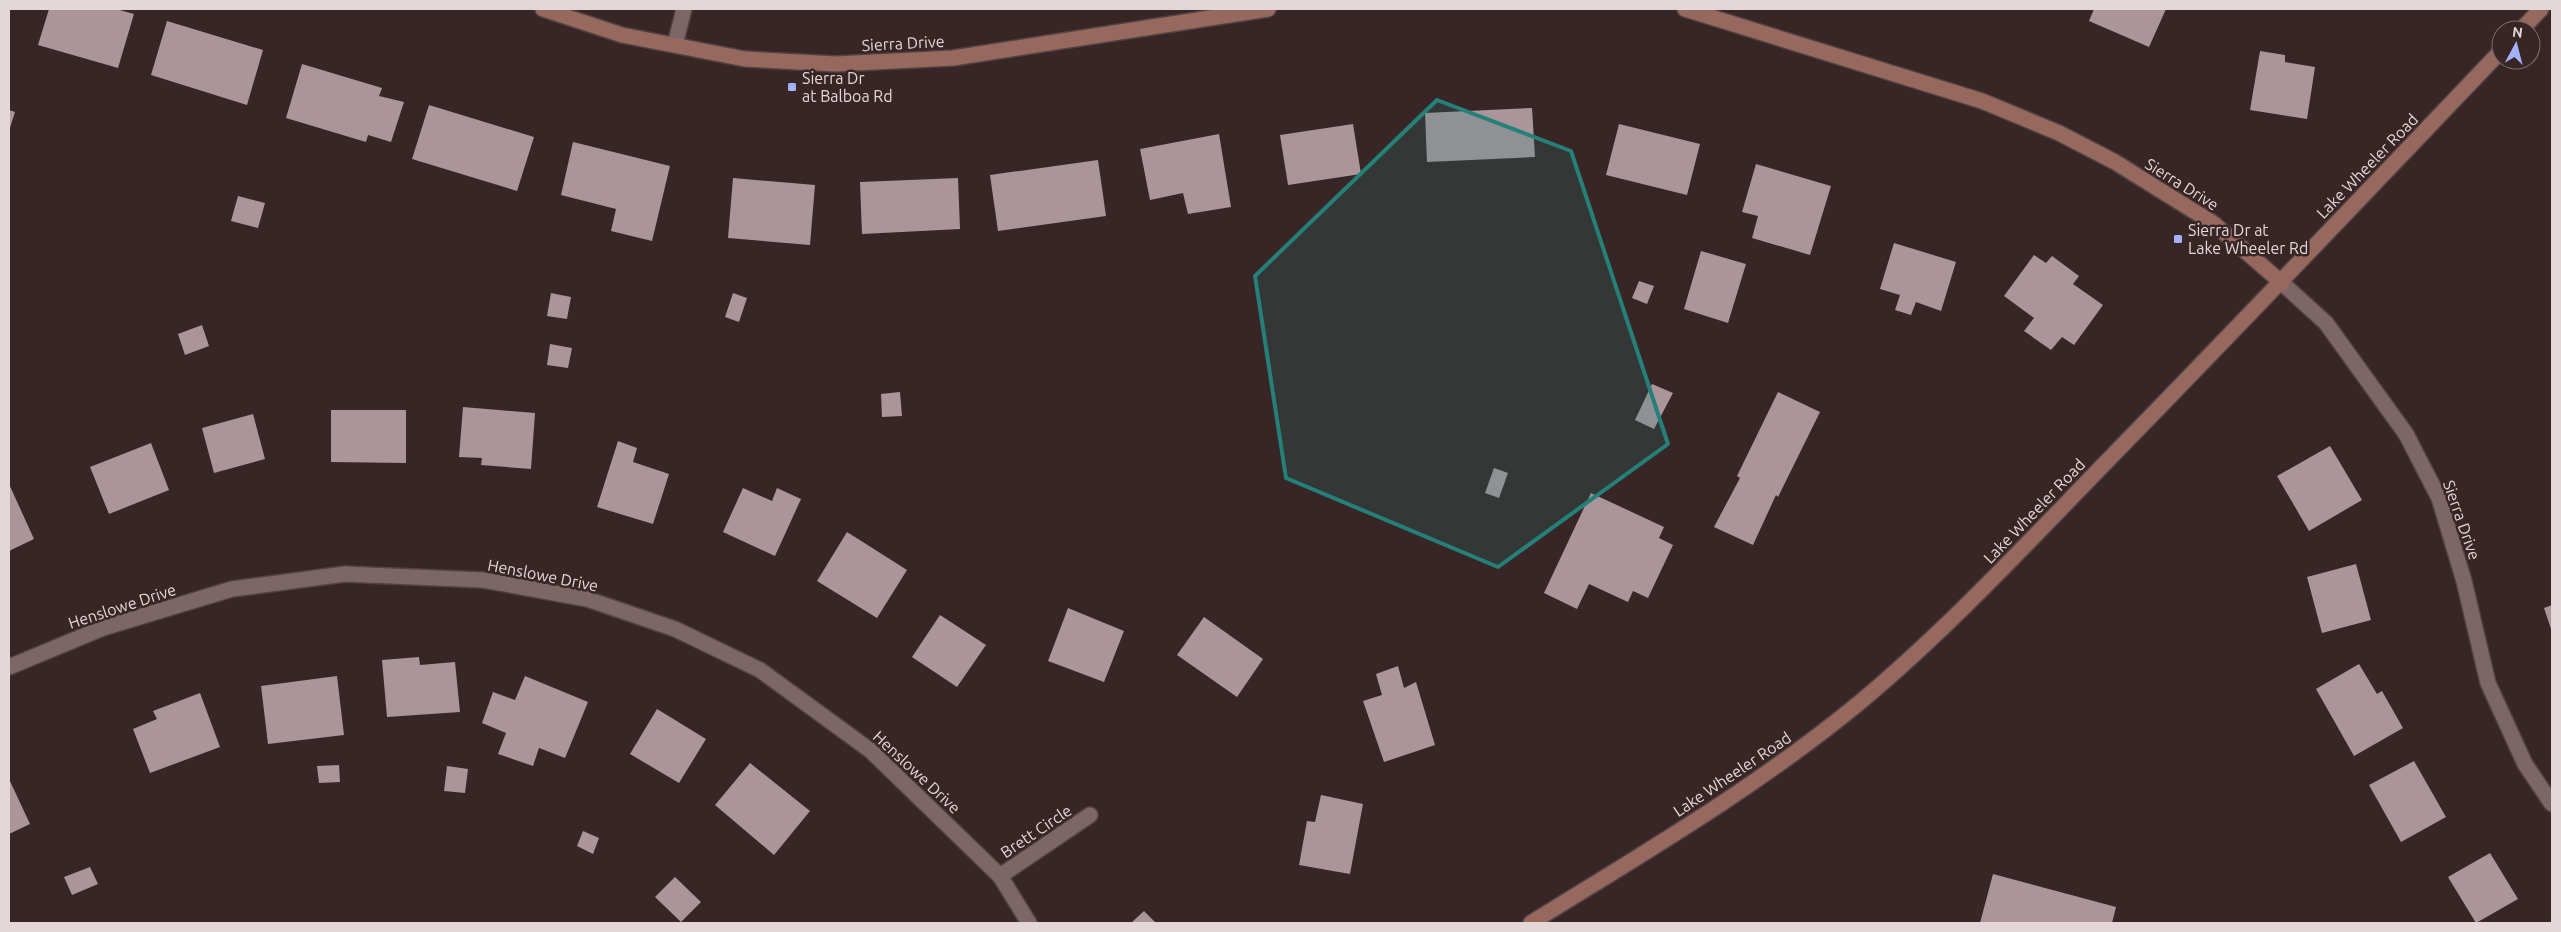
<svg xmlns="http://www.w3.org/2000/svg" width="2561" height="932" font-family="Ubuntu,sans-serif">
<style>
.building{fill:#ab959b}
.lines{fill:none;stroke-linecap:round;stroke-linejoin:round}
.street-casing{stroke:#524243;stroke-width:18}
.secondary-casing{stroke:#524243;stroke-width:18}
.street{stroke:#7d6666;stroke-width:15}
.secondary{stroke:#96685e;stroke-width:15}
.marked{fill:#248078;fill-opacity:0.2;stroke:#248078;stroke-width:4;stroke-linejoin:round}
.poi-dot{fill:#a4b2fc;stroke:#382626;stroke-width:2}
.labels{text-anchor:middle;stroke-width:5;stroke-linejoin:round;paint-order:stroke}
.street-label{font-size:16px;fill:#e3d6d6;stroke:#382626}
.poi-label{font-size:16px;fill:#e3d6d6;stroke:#382626;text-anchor:start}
</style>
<rect width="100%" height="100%" fill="#382626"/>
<path class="building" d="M49 9H116L134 14 118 68 38 45Z
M2094 9H2166L2149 47 2089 21Z
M167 21 263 50 247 105 151 75Z
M2260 51 2285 55V62L2315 67 2307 119 2250 110Z
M302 64 382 88 379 96 404 102 391 142 368 135 366 142 286 118Z
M429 105 534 137 517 191 412 159Z
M1532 108 1535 157 1427 162 1425 113Z
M9 110 15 112 9 131Z
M1353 124 1361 174 1288 185 1280 135Z
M1619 124 1700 144 1687 195 1606 175Z
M1219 134 1231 207 1188 214 1183 193 1150 200 1140 149Z
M573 142 670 166 652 241 611 231 616 209 561 195Z
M1098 160 1106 216 998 231 990 175Z
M1756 164 1831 186 1810 255 1752 238 1758 216 1742 212Z
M733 178 815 185 810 245 728 238Z
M958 178 960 229 862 234 860 182Z
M238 196 265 203 258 228 231 221Z
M1894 243 1956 262 1941 311 1916 302 1911 315 1895 310 1900 295 1880 289Z
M1701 251 1746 264 1728 323 1684 309Z
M2034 255 2046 263 2052 256 2079 276 2073 284 2103 305 2074 345 2062 337 2051 350 2024 331 2034 318 2004 296Z
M1639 281 1654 286 1647 304 1632 298Z
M551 293 571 297 567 319 547 316Z
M733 293 747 298 739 322 725 317Z
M202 325 209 346 185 355 178 334Z
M550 344 572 348 568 368 547 365Z
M1652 384 1673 393 1654 429 1635 420Z
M900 392 902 416 882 417 881 394Z
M1778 392 1820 412 1778 497 1776 495 1753 545 1714 527 1740 478 1737 476Z
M463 407 535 413 531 469 481 465 482 458 459 457Z
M331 410H406V463L331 462Z
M253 414 265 459 214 473 202 428Z
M618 441 637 448 633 462 669 474 653 524 597 507Z
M151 443 169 490 109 514 90 467Z
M2330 446 2362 500 2309 531 2277 476Z
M1494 468 1508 473 1499 498 1485 493Z
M9 484 34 539 9 551Z
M743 488 772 501 777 488 801 499 775 556 723 532Z
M1591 493 1664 527 1659 538 1673 545 1648 598 1633 591 1628 602 1589 584 1577 609 1544 593Z
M847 532 907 570 877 618 817 581Z
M2356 564 2371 620 2322 633 2307 577Z
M2552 605V632L2544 608Z
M1068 608 1124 631 1104 682 1048 661Z
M940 615 986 645 957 687 912 657Z
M1204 617 1263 659 1237 697 1177 655Z
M419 657 420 665 455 662 460 712 387 717 382 660Z
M2359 664 2377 694 2382 691 2403 728 2354 756 2316 689Z
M1398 666 1404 688 1416 682 1435 745 1384 762 1363 701 1382 695 1376 674Z
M337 676 344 735 268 744 261 686Z
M525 676 588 702 565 758 539 748 533 766 498 754 506 733 482 723 493 692 515 700Z
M200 693 220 747 150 773 133 729 157 719 153 711Z
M657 709 706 739 679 783 630 754Z
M2414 761 2446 817 2401 842 2369 785Z
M750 763 810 811 774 855 715 805Z
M339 765 340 782 319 783 317 766Z
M447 766 468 769 465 793 444 791Z
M9 779 30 824 9 834Z
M1321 795 1363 804 1350 874 1299 865 1307 821 1315 822Z
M583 831 599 838 593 854 577 846Z
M2490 853 2518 899 2476 923 2448 877Z
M90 867 98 884 72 895 64 877Z
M1993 874 2116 907 2112 923H1980Z
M675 877 701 902 681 922 655 897Z
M1144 911 1156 923H1131Z"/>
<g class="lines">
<g class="street-casing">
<path id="street" d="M675 45 684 9
M2282 283 2326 323 2406 434 2439 498 2464 581 2488 683 2525 764 2552 804
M9 667 103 628 232 589 345 574 483 580 587 599 675 629 760 670 871 751 1000 876 1029 923
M1000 876 1090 815"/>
</g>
<g class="secondary-casing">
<path id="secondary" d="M543 9 622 35 745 59 836 64 953 58 1268 9
M1685 9 1982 101 2059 133 2115 162 2213 223 2282 283
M2521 30 2541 9
M1531 923C1642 854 1757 787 1859 703 1950 627 2031 539 2113 455 2244 321 2372 186 2501 51"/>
</g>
<use href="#street" class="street"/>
<use href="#secondary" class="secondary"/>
</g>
<path class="marked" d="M1437 100 1571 151 1668 444 1498 567 1286 478 1255 276Z"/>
<g class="poi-dot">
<rect x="787" y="82" width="10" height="10" rx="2.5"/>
<rect x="2173" y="234" width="10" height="10" rx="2.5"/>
</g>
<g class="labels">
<g class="street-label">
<text transform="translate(903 43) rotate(-3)" y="6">Sierra Drive</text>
<text transform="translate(2367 166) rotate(-46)" y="6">Lake Wheeler Road</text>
<text transform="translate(2182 184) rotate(32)" y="6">Sierra Drive</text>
<text transform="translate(2034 511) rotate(-46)" y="6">Lake Wheeler Road</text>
<text transform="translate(2462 520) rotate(71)" y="6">Sierra Drive</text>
<text transform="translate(543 575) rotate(11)" y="6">Henslowe Drive</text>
<text transform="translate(122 606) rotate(-18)" y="6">Henslowe Drive</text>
<text transform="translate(917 772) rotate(43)" y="6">Henslowe Drive</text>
<text transform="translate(1732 774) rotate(-34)" y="6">Lake Wheeler Road</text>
<text transform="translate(1036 831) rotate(-34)" y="6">Brett Circle</text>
</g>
<g class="poi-label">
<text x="802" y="84">Sierra Dr<tspan x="802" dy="18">at Balboa Rd</tspan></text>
<text x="2188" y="236">Sierra Dr at<tspan x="2188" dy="18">Lake Wheeler Rd</tspan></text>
</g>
</g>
<rect width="2561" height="932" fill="none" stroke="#e3d6d6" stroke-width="20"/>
<g transform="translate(2516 45) rotate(7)"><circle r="24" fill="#382626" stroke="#7c6c6c"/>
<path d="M0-4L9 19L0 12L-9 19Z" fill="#a4b2fc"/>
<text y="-8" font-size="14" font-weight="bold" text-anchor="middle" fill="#e3d6d6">N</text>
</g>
</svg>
